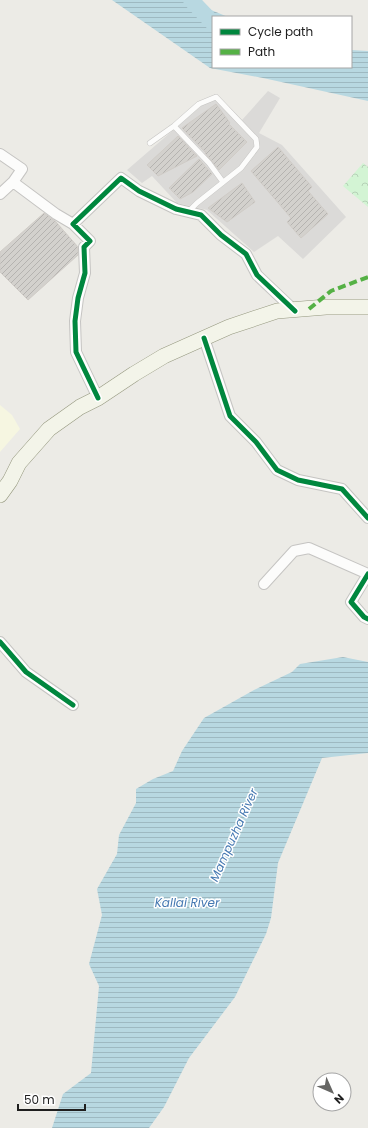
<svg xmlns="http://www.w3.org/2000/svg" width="368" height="1128" font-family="Poppins,sans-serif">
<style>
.residential{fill:#dbdad8}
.education{fill:#f6f6e1}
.park{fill:url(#park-crowns)}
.water{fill:url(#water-rules)}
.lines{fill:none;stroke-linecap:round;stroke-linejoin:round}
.river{stroke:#b8d8e1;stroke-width:16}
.building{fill:url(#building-hatch);stroke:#d0ccc7}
.lane-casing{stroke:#c5c4c2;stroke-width:6}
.street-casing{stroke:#c5c4c2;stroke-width:12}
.secondary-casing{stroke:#94977e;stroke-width:16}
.lane{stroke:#fcfcfb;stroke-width:5}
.street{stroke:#fcfcfb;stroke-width:10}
.secondary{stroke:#f3f4e9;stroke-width:15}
.quiet{stroke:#55b145;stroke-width:4;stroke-dasharray:8 4;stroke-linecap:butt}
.cycleway-casing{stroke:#fff;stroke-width:8}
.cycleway{stroke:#00873e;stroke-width:5}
.labels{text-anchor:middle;stroke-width:3;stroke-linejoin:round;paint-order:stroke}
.water-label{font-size:12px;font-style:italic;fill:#4679b2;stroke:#fff}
</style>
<defs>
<pattern id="park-crowns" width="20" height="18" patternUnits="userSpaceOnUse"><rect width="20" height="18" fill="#d3f4d4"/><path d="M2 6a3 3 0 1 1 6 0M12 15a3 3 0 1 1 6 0" fill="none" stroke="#b5d1b6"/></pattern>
<pattern id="water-rules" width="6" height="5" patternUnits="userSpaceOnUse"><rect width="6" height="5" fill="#b8d8e1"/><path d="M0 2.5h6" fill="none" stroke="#9eb9c1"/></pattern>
<pattern id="building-hatch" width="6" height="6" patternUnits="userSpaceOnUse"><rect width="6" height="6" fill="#d3d1cd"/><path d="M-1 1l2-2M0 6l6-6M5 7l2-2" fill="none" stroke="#b5b3b0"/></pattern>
</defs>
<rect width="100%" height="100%" fill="#ecebe6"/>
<path class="residential" d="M268 91 280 98 259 133 282 145 346 217 303 259 278 236 254 252 207 210 177 203 152 176 142 183 127 170 215 94 242 120Z"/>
<path class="education" d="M0 405 12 415 20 429 0 452Z"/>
<path class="park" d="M363 163 368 167V207L343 186Z"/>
<path class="water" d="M112 0H187L228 17H213V67H351V50L368 51V101L263 78 210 68Z
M343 657 368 662V753L322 758 278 863 271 918 266 934 235 997 189 1058 164 1107 149 1128H52L63 1094 91 1073 99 986 89 964 102 915 97 889 117 854 119 835 136 803V789L153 779 173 771 182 751 204 718 254 690 292 672 300 664Z"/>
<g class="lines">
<path class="river" d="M191 0 213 23"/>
</g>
<path class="building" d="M216 104 230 123 229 124 247 142 219 170 205 153 207 151 205 152 182 128Z
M178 136 197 156 158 176 147 165Z
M278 147 312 187 308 191 328 214 301 238 287 222 291 218 251 171Z
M199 159 212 174 193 192 180 199 169 188Z
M242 183 255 202 227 222 208 208Z
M44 213 56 222 78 247V255L28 300 0 272V252Z"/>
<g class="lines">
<g class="lane-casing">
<path id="lane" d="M174 126 209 163 223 182
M150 143 174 126 199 104 216 97 256 139 257 147 241 168 197 203 188 212"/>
</g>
<g class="street-casing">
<path id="street" d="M0 154 22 169 13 182 56 214 73 224
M0 194 13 182
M204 338 230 416 256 442 277 470 298 480 342 489 368 518
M98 398 76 352 75 321 78 298 85 273 84 247 90 241 73 224 121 178 139 191 176 209 201 215 221 235 246 254 257 275 295 311
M368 574 351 602 364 617 368 619
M264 584 294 551 309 548 368 574
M0 642 26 672 73 705"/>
</g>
<g class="secondary-casing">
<path id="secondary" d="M0 495 10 481 19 463 49 429 80 407 98 398 134 374 164 356 229 327 277 311 326 307H368"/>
</g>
<use href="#lane" class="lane"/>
<use href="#street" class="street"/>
<use href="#secondary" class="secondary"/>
<path class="quiet" d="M309 309 331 291 368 277"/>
<g class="cycleway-casing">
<path id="cycleway" d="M204 338 230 416 256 442 277 470 298 480 342 489 368 518
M98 398 76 352 75 321 78 298 85 273 84 247 90 241 73 224 121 178 139 191 176 209 201 215 221 235 246 254 257 275 295 311
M368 574 351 602 364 617 368 619
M0 642 26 672 73 705"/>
</g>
<use href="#cycleway" class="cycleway"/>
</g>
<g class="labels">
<g class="water-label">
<text transform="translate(234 835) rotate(-66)" y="4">Mampuzha River</text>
<text x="187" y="907">Kallai River</text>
</g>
</g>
<rect x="212" y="16" width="140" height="52" fill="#ffffff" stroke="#a5a5a5"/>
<rect x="220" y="29" width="20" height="6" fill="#00873e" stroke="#a5a5a5"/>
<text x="248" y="36" font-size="12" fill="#1e1e1e">Cycle path</text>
<rect x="220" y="49" width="20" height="6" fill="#55b145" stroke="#a5a5a5"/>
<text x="248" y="56" font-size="12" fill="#1e1e1e">Path</text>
<g transform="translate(332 1092) rotate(135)"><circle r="19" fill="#ffffff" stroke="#a5a5a5"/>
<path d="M0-3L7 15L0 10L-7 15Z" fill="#666664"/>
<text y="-6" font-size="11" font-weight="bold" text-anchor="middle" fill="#1e1e1e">N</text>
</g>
<path d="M18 1104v6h67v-6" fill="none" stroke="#1e1e1e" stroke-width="2"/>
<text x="24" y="1104" font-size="12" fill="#1e1e1e" stroke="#ffffff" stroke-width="3" paint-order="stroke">50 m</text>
</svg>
